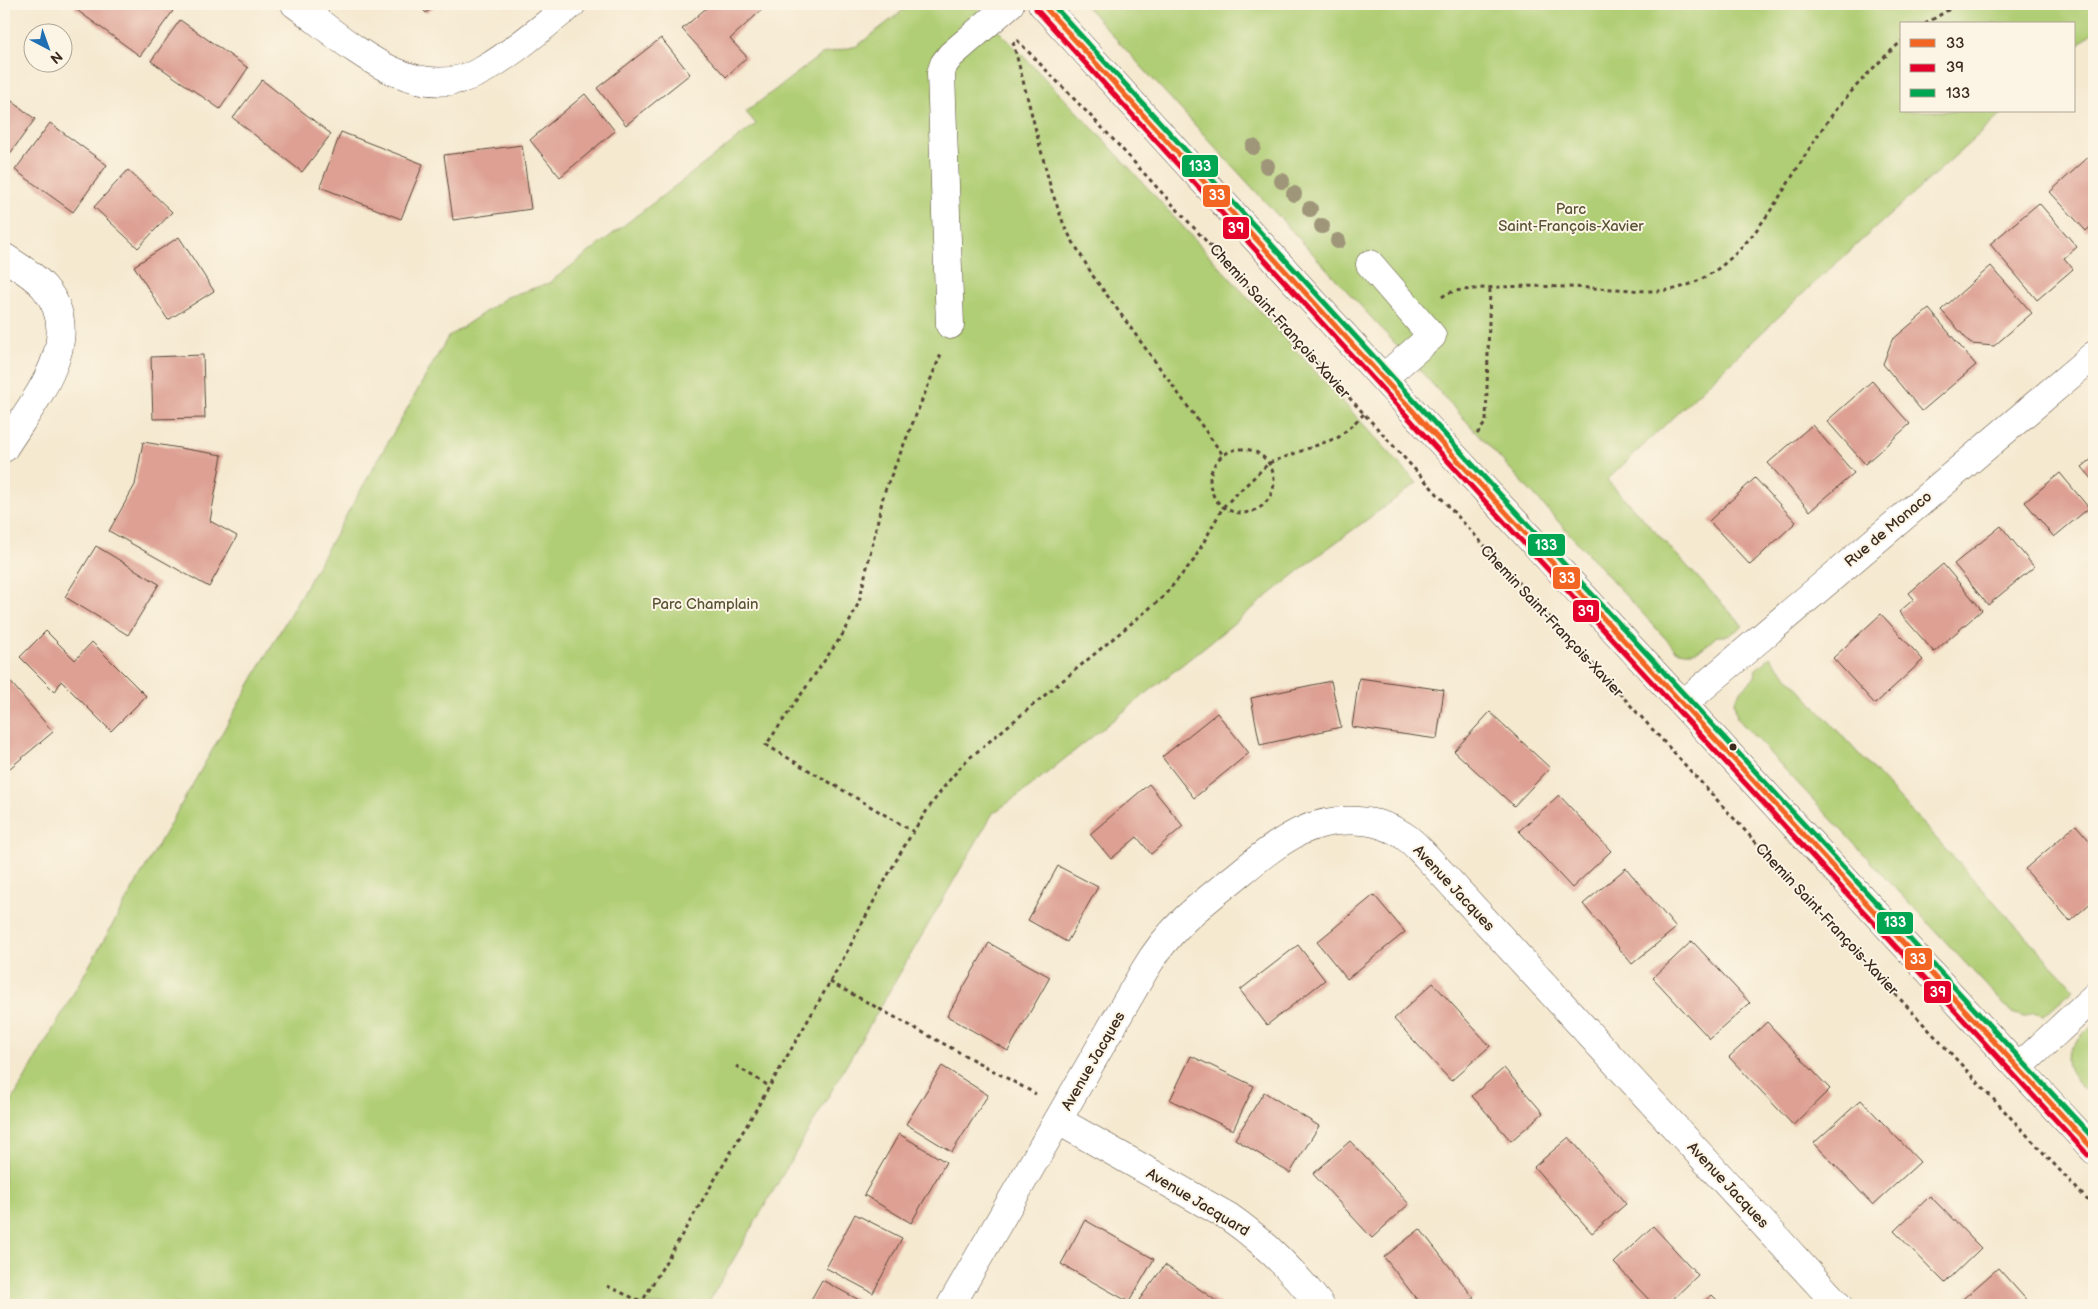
<svg xmlns="http://www.w3.org/2000/svg" width="2098" height="1309" font-family="'Balsamiq Sans',sans-serif">
<style>
.green{fill:#b0ce75;stroke:#767c4a}
.building{fill:#dda093}
.lines{fill:none;stroke-linecap:round;stroke-linejoin:round}
.minor-casing{stroke:#574739;stroke-width:29}
.path{stroke:#574739;stroke-width:3;stroke-dasharray:4 4;stroke-linecap:butt}
.minor{stroke:#fff;stroke-width:28}
.bus-1-casing{stroke:#fcf5e5;stroke-width:9}
.bus-2-casing{stroke:#fcf5e5;stroke-width:9}
.bus-3-casing{stroke:#fcf5e5;stroke-width:9}
.bus-1{stroke:#f26522;stroke-width:5}
.bus-2{stroke:#e4002b;stroke-width:5}
.bus-3{stroke:#00a651;stroke-width:5}
.tree{fill:#9f967a}
.bus-dot{fill:#3b2a1e;stroke:#fcf5e5;stroke-width:2}
.labels{text-anchor:middle;stroke-width:4;stroke-linejoin:round;paint-order:stroke}
.park-label{font-size:15px;fill:#585334;stroke:#fcf5e5}
.street-label{font-size:15px;fill:#3b2a1e;stroke:#fcf5e5}
.line-badge{stroke:#fcf5e5;stroke-width:2}
.badge-label{font-size:14px;text-anchor:middle;font-weight:bold;fill:#fff}
</style>
<rect width="100%" height="100%" fill="#fcf5e5"/>
<filter id="ink" filterUnits="userSpaceOnUse"><feTurbulence type="fractalNoise" baseFrequency=".02" numOctaves="2"/><feDisplacementMap in="SourceGraphic" scale="10" xChannelSelector="R" yChannelSelector="G"/><feConvolveMatrix kernelMatrix="1 2 1 2 8 2 1 2 1" color-interpolation-filters="sRGB"/></filter>
<filter id="wash" filterUnits="userSpaceOnUse"><feTurbulence type="fractalNoise" baseFrequency=".0096" numOctaves="4" result="noise"/><feDisplacementMap in="SourceGraphic" scale="20" xChannelSelector="R" yChannelSelector="G"/><feGaussianBlur stdDeviation="1.12" result="paint"/><feColorMatrix in="noise" values="0 0 0 0 0 0 0 0 0 0 0 0 0 0 0 0 0 1.4 0 .05"/><feComposite in="paint" operator="in"/></filter>
<g filter="url(#wash)">
<rect width="100%" height="100%" fill="#f5e9d0"/>
<path class="green" d="M911 4H973L1102 138 1417 483 1324 551 1022 793 993 813 707 1305H4V1115L448 337 507 297 549 283 756 124 746 112 822 54 857 46Z
M1084 4H2094V31L2074 49V24H1902V111H2005L1812 285 1607 480 1743 626 1728 636H1717C1702 649 1697 656 1676 650Z
M1770 657 2074 989 2044 1015 2034 1012 2024 1017 2012 1013 1737 718 1734 702 1740 692 1754 678 1755 670Z
M2094 1023V1100C2059 1062 2057 1059 2094 1023Z"/>
<g id="blocks">
<path class="building" d="M78 4H163L173 11 140 56 74 8Z
M418 4H438L426 13Z
M711 4 767 5 730 39 747 57 726 77 682 29Z
M180 20 248 68 220 109 151 61Z
M661 38 690 74 626 125 597 88Z
M262 80 331 134 302 172 233 118Z
M585 94 615 131 560 177 530 140Z
M4 95 35 119 4 162Z
M50 123 107 165 73 212 15 170Z
M341 132 423 164 401 219 320 187Z
M522 145 531 209 453 220 444 155Z
M2094 152V223L2086 231 2050 192Z
M128 170 172 212 138 248 94 207Z
M2039 203 2077 247 2064 258 2073 269 2037 300 1990 244Z
M179 237 214 291 168 320 134 266Z
M1991 266 2032 313 1994 346 1971 344 1941 310Z
M1929 309 1976 365 1922 411 1883 364 1892 340Z
M203 355 205 418 153 419 151 357Z
M1872 381 1910 424 1865 464 1827 421Z
M1812 425 1854 473 1810 511 1768 463Z
M143 442 222 455 210 521 237 536 209 587 109 531 135 485Z
M2094 457V481L2082 467Z
M2060 473 2089 508 2054 537 2025 502Z
M1755 478 1796 522 1750 565 1709 521Z
M2001 526 2034 567 1988 605 1954 564Z
M96 546 159 584 128 635 65 597Z
M1943 564 1982 610 1934 652 1899 612 1914 599 1909 593Z
M1881 614 1923 660 1875 704 1833 658Z
M46 631 75 660 92 642 146 696 111 731 61 681 55 692 20 657Z
M1359 678 1444 690 1437 739 1352 727Z
M8 679 53 732 4 773V682Z
M1331 681 1341 727 1260 745 1251 698Z
M1490 712 1550 768 1514 806 1454 751Z
M1217 713 1249 753 1194 798 1162 757Z
M1149 784 1183 826 1151 854 1137 837 1111 859 1090 834Z
M1559 795 1611 851 1572 888 1519 831Z
M2076 825 2094 846V900L2070 921 2025 869Z
M1058 866 1098 887 1067 942 1028 920Z
M1626 868 1676 928 1632 964 1583 904Z
M1374 895 1405 932 1347 979 1317 942Z
M1692 941 1750 1003 1710 1039 1653 978Z
M989 943 1050 977 1008 1051 947 1016Z
M1298 945 1325 980 1267 1025 1240 990Z
M1433 983 1490 1046 1451 1081 1394 1019Z
M1767 1022 1830 1089 1793 1125 1729 1057Z
M1191 1056 1254 1086 1233 1130 1170 1100Z
M942 1066 988 1095 952 1152 906 1124Z
M1504 1068 1543 1113 1511 1141 1472 1096Z
M1264 1092 1319 1126 1290 1173 1235 1139Z
M1861 1100 1920 1162 1873 1205 1814 1143Z
M899 1134 946 1162 911 1223 864 1195Z
M1569 1137 1626 1204 1592 1233 1534 1167Z
M1350 1141 1409 1204 1372 1238 1313 1174Z
M1930 1196 1981 1248 1945 1283 1894 1231Z
M855 1214 902 1238 873 1293 826 1268Z
M1085 1220 1154 1259 1129 1302 1061 1264Z
M1653 1226 1698 1275 1667 1305H1654L1614 1263Z
M1420 1229 1474 1298 1464 1305H1421L1384 1257Z
M1165 1265 1188 1281 1222 1305H1146L1139 1300Z
M1998 1268 2031 1305H1956Z
M822 1280 861 1301 859 1305H808Z
M1712 1295 1722 1305H1700Z"/>
</g>
</g>
<g filter="url(#ink)">
<use href="#blocks" fill-opacity="0" stroke="#574739" stroke-width="1"/>
<g class="lines">
<g class="minor-casing">
<path id="minor" d="M295 4C347 42 414 109 483 70 515 52 543 26 572 4
M1042 4 1453 455 2094 1150
M4 257C17 266 33 274 44 287 89 339 32 403 4 448
M1370 264 1432 336 1383 378
M950 325 941 73 944 64 951 55 1010 4
M1683 704 2094 355
M2019 1067 2094 997
M1059 1121 1229 1217C1265 1242 1293 1271 1320 1305
M951 1305 1144 971C1168 930 1196 908 1233 879 1254 862 1276 843 1301 831 1333 816 1378 816 1407 838 1414 843 1420 850 1426 856L1838 1305"/>
</g>
<path class="path" d="M1925 24 1958 4
M1017 40 1110 136 1846 941 2094 1207
M1013 42 1051 189 1065 228 1093 276 1223 455
M1442 297C1451 290 1463 290 1474 289 1520 284 1569 287 1615 289 1638 290 1660 294 1682 287 1757 264 1791 166 1836 110 1856 85 1878 62 1902 41
M1477 434 1486 422 1490 287
M1210 481a32 32 0 1 1 64 0a32 32 0 1 1-64 0Z
M914 832 766 745 845 631 859 602 884 493 941 354
M830 982 1036 1094
M736 1066 769 1086
M607 1286 642 1302
M640 1305C704 1198 768 1090 830 982 873 908 908 823 967 760L1163 597 1194 560 1223 507 1269 463 1339 437 1364 414"/>
<use href="#minor" class="minor"/>
<g class="bus-1-casing">
<path id="bus-1" d="M1042 4 1453 455 2094 1150"/>
</g>
<g class="bus-2-casing">
<path id="bus-2" d="M1036 9 1447 460 2088 1155"/>
</g>
<g class="bus-3-casing">
<path id="bus-3" d="M1052 4 1459 450 2094 1139"/>
</g>
<use href="#bus-1" class="bus-1"/>
<use href="#bus-2" class="bus-2"/>
<use href="#bus-3" class="bus-3"/>
</g>
<g class="tree">
<circle cx="1253" cy="147" r="8"/>
<circle cx="1267" cy="166" r="8"/>
<circle cx="1282" cy="181" r="8"/>
<circle cx="1294" cy="194" r="8"/>
<circle cx="1310" cy="209" r="8"/>
<circle cx="1322" cy="226" r="8"/>
<circle cx="1338" cy="241" r="8"/>
</g>
</g>
<circle class="bus-dot" cx="1733" cy="747" r="4.5"/>
<g class="labels">
<g class="park-label">
<text x="1571" y="214">Parc<tspan x="1571" dy="17">Saint-François-Xavier</tspan></text>
<text x="705" y="609">Parc Champlain</text>
</g>
<g class="street-label">
<text transform="translate(1280 321) rotate(48)" y="5">Chemin Saint-François-Xavier</text>
<text transform="translate(1888 529) rotate(-40)" y="5">Rue de Monaco</text>
<text transform="translate(1552 621) rotate(47)" y="5">Chemin Saint-François-Xavier</text>
<text transform="translate(1454 888) rotate(47)" y="5">Avenue Jacques</text>
<text transform="translate(1827 919) rotate(47)" y="5">Chemin Saint-François-Xavier</text>
<text transform="translate(1093 1061) rotate(-60)" y="5">Avenue Jacques</text>
<text transform="translate(1728 1185) rotate(47)" y="5">Avenue Jacques</text>
<text transform="translate(1198 1202) rotate(31)" y="5">Avenue Jacquard</text>
</g>
</g>
<g class="line-badge">
<rect x="1181" y="154" width="38" height="24" rx="5" fill="#00a651"/>
<rect x="1202" y="184" width="29" height="24" rx="5" fill="#f26522"/>
<rect x="1222" y="216" width="28" height="24" rx="5" fill="#e4002b"/>
<rect x="1527" y="533" width="39" height="24" rx="5" fill="#00a651"/>
<rect x="1552" y="566" width="29" height="24" rx="5" fill="#f26522"/>
<rect x="1572" y="599" width="28" height="24" rx="5" fill="#e4002b"/>
<rect x="1876" y="911" width="38" height="24" rx="5" fill="#00a651"/>
<rect x="1904" y="947" width="29" height="24" rx="5" fill="#f26522"/>
<rect x="1923" y="980" width="29" height="24" rx="5" fill="#e4002b"/>
</g>
<g class="badge-label">
<text x="1200" y="171">133</text>
<text x="1217" y="200">33</text>
<text x="1236" y="233">39</text>
<text x="1546" y="550">133</text>
<text x="1567" y="583">33</text>
<text x="1586" y="616">39</text>
<text x="1895" y="927">133</text>
<text x="1918" y="964">33</text>
<text x="1938" y="997">39</text>
</g>
<rect width="2098" height="1309" fill="none" stroke="#fcf5e5" stroke-width="20"/>
<rect x="1900" y="22" width="175" height="90" fill="#fcf5e5" stroke="#afa495"/>
<rect x="1910" y="39" width="25" height="8" fill="#f26522" stroke="#afa495"/>
<text x="1946" y="48" font-size="15" fill="#3b2a1e">33</text>
<rect x="1910" y="64" width="25" height="8" fill="#e4002b" stroke="#afa495"/>
<text x="1946" y="72" font-size="15" fill="#3b2a1e">39</text>
<rect x="1910" y="89" width="25" height="8" fill="#00a651" stroke="#afa495"/>
<text x="1946" y="98" font-size="15" fill="#3b2a1e">133</text>
<g transform="translate(48 48) rotate(139)"><circle r="24" fill="#fcf5e5" stroke="#afa495"/>
<path d="M0-4L9 19L0 12L-9 19Z" fill="#1f6fb2"/>
<text y="-8" font-size="14" font-weight="bold" text-anchor="middle" fill="#3b2a1e">N</text>
</g>
</svg>
